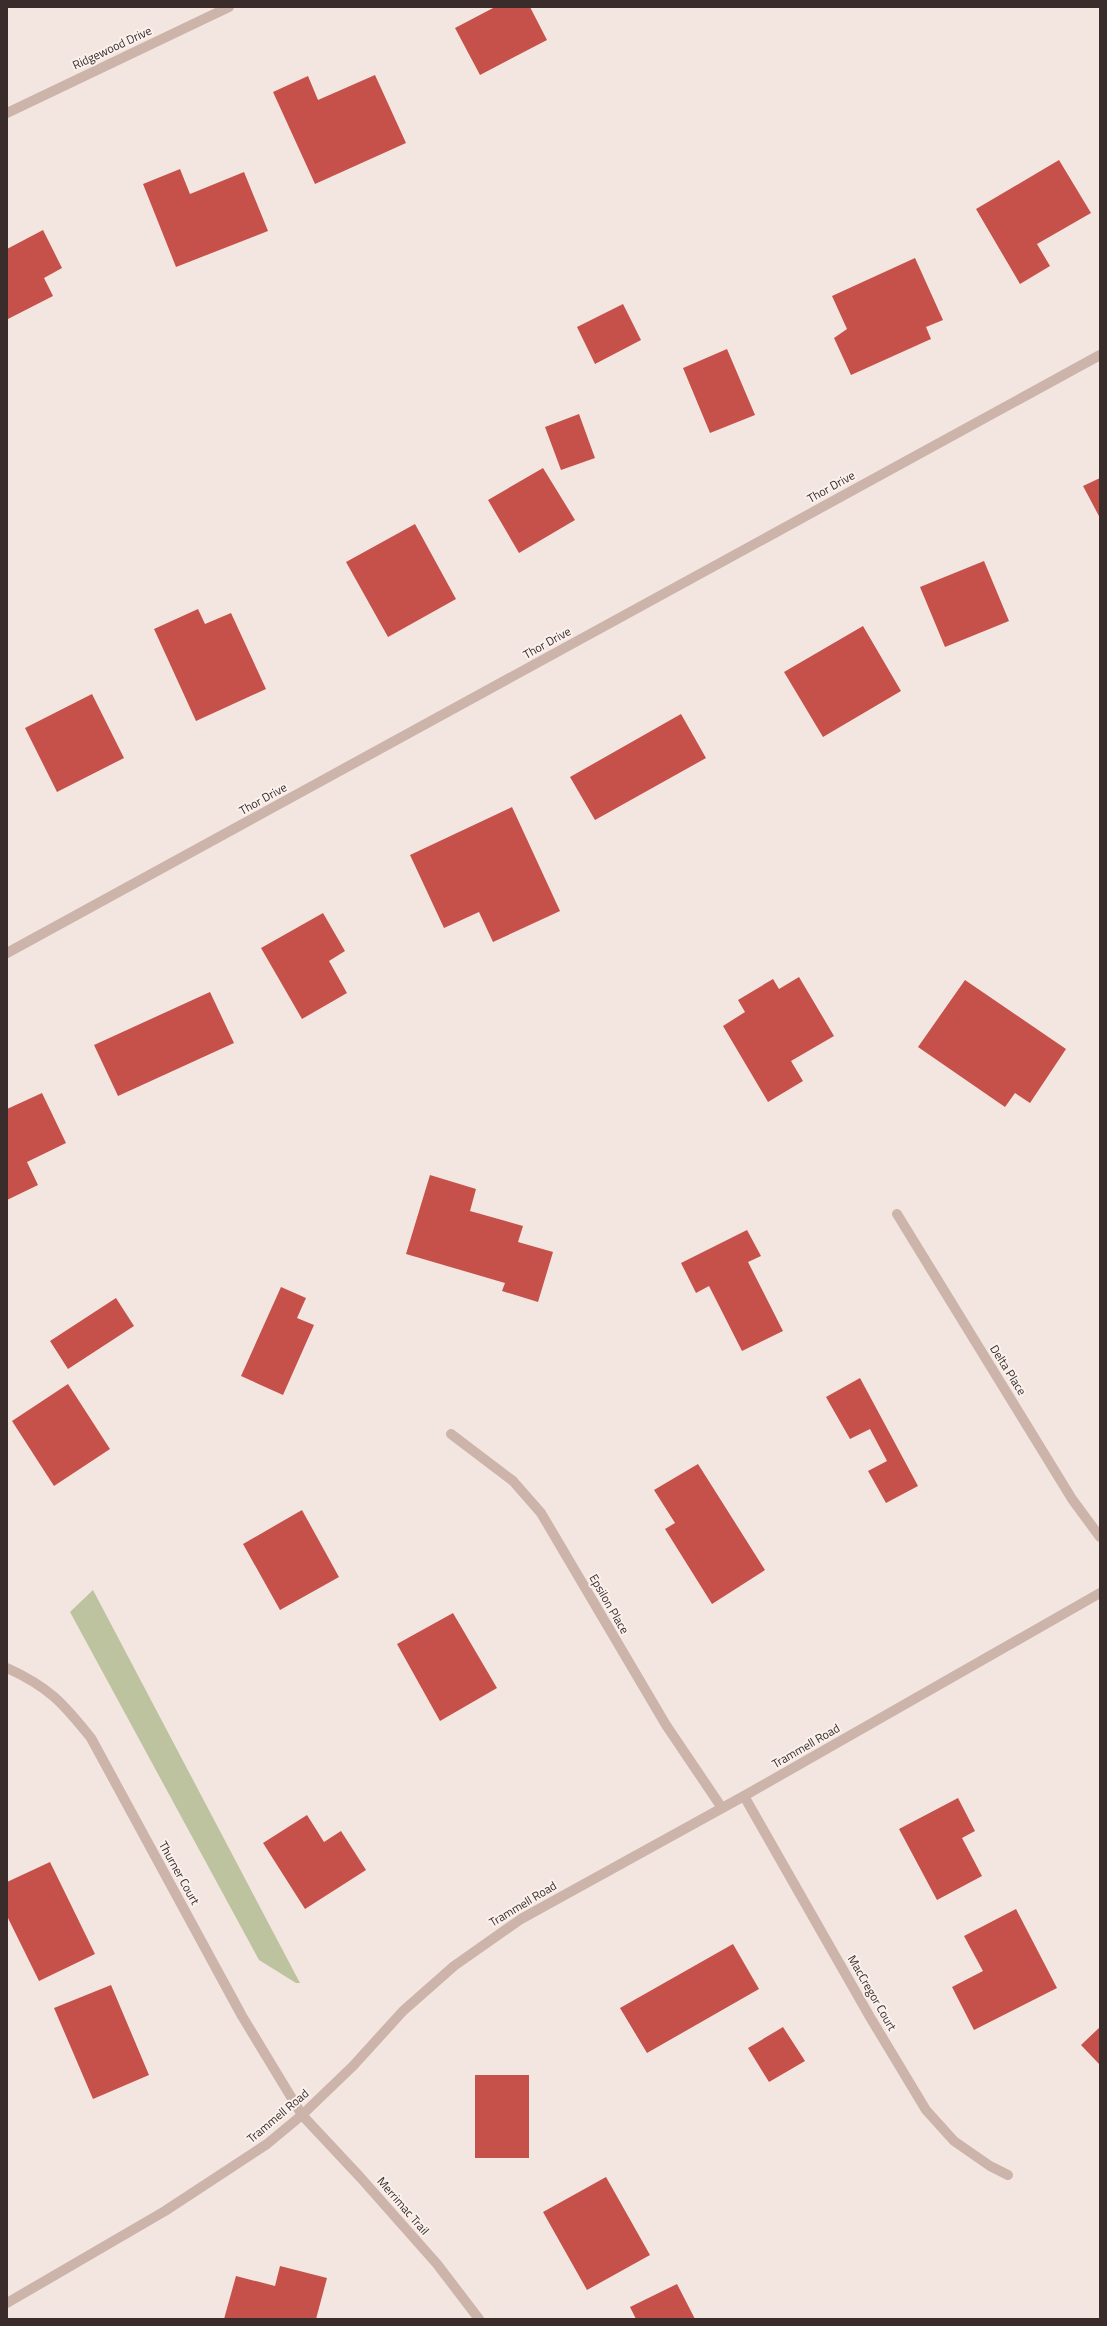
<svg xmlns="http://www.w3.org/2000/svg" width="1107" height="2326" font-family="'Titillium Web',sans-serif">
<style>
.green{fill:#bec39f}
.building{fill:#c6514b}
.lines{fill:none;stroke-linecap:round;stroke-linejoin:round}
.minor{stroke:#ccb4ab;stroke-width:10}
.tertiary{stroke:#ccb4ab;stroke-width:10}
.labels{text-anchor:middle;stroke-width:4;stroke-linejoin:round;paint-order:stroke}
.street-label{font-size:12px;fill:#3a2c2a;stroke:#faf1ed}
</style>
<rect width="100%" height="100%" fill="#f3e6e0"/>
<path class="green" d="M93 1590 300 1983H296L259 1960 70 1612Z"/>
<path class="building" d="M495 7H530L547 40 480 75 455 28Z
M375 75 406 143 315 184 273 92 308 76 318 100Z
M1059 160 1091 213 1037 244 1050 266 1020 284 976 209Z
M180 169 190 194 244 172 268 231 176 267 143 184Z
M43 230 62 268 44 278 53 296 8 319 7 249Z
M915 258 943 320 926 327 931 339 851 375 834 338 847 329 832 296Z
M623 304 641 340 595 364 577 327Z
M727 349 755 415 710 433 683 368Z
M579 414 595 458 561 470 545 427Z
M543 468 575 520 519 553 488 500Z
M1100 478V518L1083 486Z
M415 524 456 599 388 637 346 562Z
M984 561 1009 621 945 647 920 587Z
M198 609 205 624 231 613 266 689 196 721 154 629Z
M863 626 901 691 823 737 784 672Z
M92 694 124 758 57 792 25 728Z
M681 714 706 758 595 820 570 777Z
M512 807 560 911 493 942 479 912 444 928 410 855Z
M323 913 345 951 329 961 347 993 302 1019 261 948Z
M799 977 834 1036 791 1061 803 1081 768 1102 723 1026 745 1012 738 1000 773 979 779 989Z
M965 980 1066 1049 1030 1103 1015 1093 1005 1107 918 1047Z
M210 992 234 1043 118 1096 94 1045Z
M42 1093 66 1143 27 1162 38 1185 7 1200V1109Z
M430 1175 476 1189 470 1211 523 1226 518 1242 553 1252 538 1302 502 1291 505 1283 406 1254Z
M747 1230 761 1256 748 1262 783 1331 742 1351 709 1286 696 1293 681 1263Z
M281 1287 306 1298 297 1318 314 1325 283 1395 241 1376Z
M116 1298 134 1326 68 1369 50 1341Z
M860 1378 918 1486 886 1503 868 1471 887 1461 870 1429 850 1439 826 1397Z
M68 1384 110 1449 54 1486 12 1421Z
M698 1464 765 1570 712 1604 665 1529 675 1523 654 1490Z
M302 1510 339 1577 280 1610 243 1544Z
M453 1613 497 1688 440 1721 397 1644Z
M958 1798 975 1831 962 1838 982 1876 937 1900 899 1829Z
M307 1815 324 1842 341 1831 366 1870 305 1909 263 1843Z
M50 1862 95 1954 39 1981 7 1916V1882Z
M1016 1909 1057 1988 974 2030 952 1987 983 1971 964 1936Z
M733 1944 759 1989 647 2053 620 2008Z
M111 1985 149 2075 93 2099 54 2008Z
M783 2027 805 2061 769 2082 748 2048Z
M1100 2027V2065L1081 2045Z
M475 2075H529V2158H475Z
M606 2177 650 2255 587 2290 543 2212Z
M280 2266 327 2278 316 2319H224L236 2276 275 2286Z
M677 2284 695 2319H636L630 2307Z"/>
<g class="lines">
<path class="minor" d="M7 113 229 7
M7 953 1100 355
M897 1214 1072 1499 1100 1537
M451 1434 513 1481 541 1513 666 1725 722 1808
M7 1668C49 1687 63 1703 91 1738L242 2016 302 2115 360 2177 437 2264 479 2319
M744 1796 870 2017 926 2110 954 2141 990 2166 1008 2175"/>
<path class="tertiary" d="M7 2303 165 2211 267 2144 302 2115 353 2066 403 2011 454 1966 521 1919 744 1796 1100 1593"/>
</g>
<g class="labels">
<g class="street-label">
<text transform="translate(112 48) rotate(-25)" y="4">Ridgewood Drive</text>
<text transform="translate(831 487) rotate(-29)" y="4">Thor Drive</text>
<text transform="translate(547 643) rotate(-29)" y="4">Thor Drive</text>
<text transform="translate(263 799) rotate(-29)" y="4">Thor Drive</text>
<text transform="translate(1008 1370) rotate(58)" y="4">Delta Place</text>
<text transform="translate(609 1604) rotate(60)" y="4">Epsilon Place</text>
<text transform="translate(806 1746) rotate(-30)" y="4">Trammell Road</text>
<text transform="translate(179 1873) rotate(61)" y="4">Thurner Court</text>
<text transform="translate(523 1904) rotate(-31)" y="4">Trammell Road</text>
<text transform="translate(872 1993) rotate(60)" y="4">MacCregor Court</text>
<text transform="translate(278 2116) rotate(-40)" y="4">Trammell Road</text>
<text transform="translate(403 2206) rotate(49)" y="4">Merrimac Trail</text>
</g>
</g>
<rect width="1107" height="2326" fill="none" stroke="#3a2c2a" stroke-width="16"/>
</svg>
